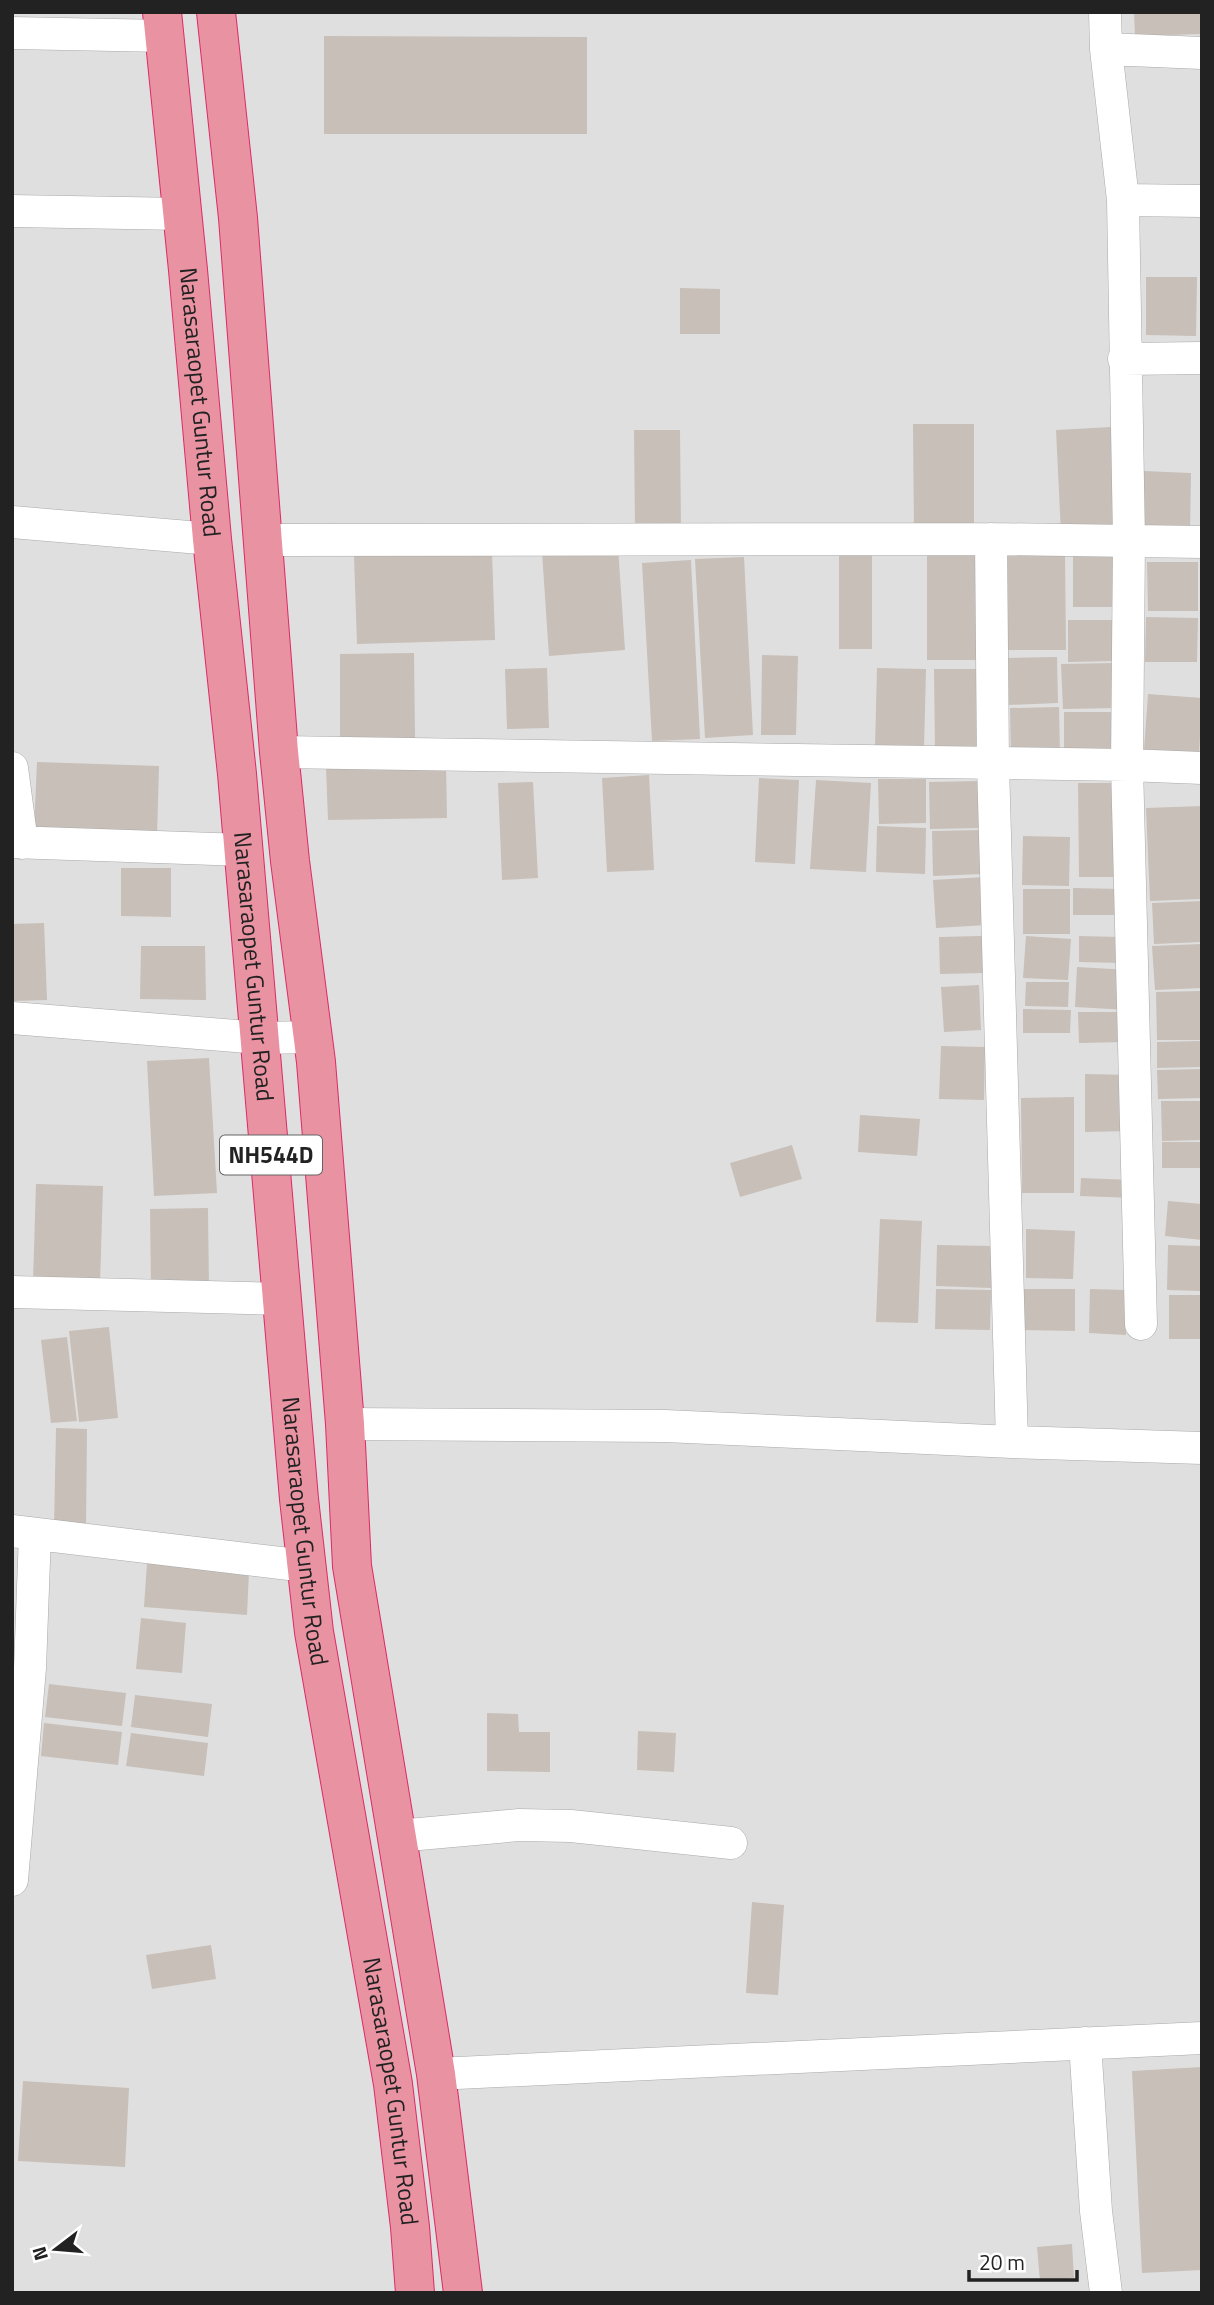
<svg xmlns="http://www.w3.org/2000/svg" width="1214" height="2305" font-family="'Titillium Web',sans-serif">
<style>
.residential{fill:#e0dfdf}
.building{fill:#c7bfb8}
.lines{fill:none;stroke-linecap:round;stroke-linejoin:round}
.street-casing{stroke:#a9a9a9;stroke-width:33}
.highway-casing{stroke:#dc2a67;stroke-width:40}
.street{stroke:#fff;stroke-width:32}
.highway{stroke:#e892a2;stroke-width:38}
.labels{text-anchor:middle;stroke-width:5;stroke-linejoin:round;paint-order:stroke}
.shield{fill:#fff;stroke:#646464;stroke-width:2}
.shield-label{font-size:23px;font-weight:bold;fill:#222}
.street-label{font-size:24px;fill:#222;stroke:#fff}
</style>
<rect width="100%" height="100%" fill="#f2efe9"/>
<path class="residential" d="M12 12H1202V2293H12Z"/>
<path class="building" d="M1134 12H1202V34L1135 36Z
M324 36 587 37V134H324Z
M1146 277H1197L1196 336 1146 335Z
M680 288 720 289V334H680Z
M913 424H974V534H914Z
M1111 427 1116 532 1061 534 1056 430Z
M634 430H680L681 530H635Z
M1143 471 1191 473 1190 532H1142Z
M618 547 625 650 549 656 542 552Z
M492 552 495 640 357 644 354 556Z
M1065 553 1066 650H1007L1006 554Z
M1073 553H1114V607H1073Z
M839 555H872V649H839Z
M927 555H976L977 660H927Z
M744 557 753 735 705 738 695 559Z
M691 560 700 739 652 741 642 563Z
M1147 562H1198V611H1148Z
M1146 617 1198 618 1197 662H1145Z
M1068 620H1115L1116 661 1068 662Z
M414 653 415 738H340V654Z
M762 655 798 656 796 735H761Z
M1057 657 1058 703 1008 705 1006 658Z
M1116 663 1118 708 1063 709 1061 664Z
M547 668 549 728 507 729 505 669Z
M877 668 926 669 924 748H875Z
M934 669H978L979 751 935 752Z
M1148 694 1202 698 1199 754 1144 750Z
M1059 707 1060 755 1011 756 1010 708Z
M1064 712H1120V754H1064Z
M37 762 159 766 157 835 34 831Z
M446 765 447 818 328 820 326 767Z
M649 775 654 870 607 872 602 778Z
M759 778 799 780 795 864 755 862Z
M878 779H926V823L879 824Z
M816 780 871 783 866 872 810 869Z
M981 781 983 828 930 829 929 782Z
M533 782 538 878 502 880 498 783Z
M1078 783H1115L1116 877H1079Z
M1202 806V899L1150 901 1146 808Z
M877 826 926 828 925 874 876 872Z
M982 830 983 874 933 876 932 831Z
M1023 836 1070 837 1069 886 1022 885Z
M121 868H171V917L121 916Z
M985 877 987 925 936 928 933 880Z
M1073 888 1121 889 1120 915H1073Z
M1023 889H1070V934H1023Z
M1202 901V942L1154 944 1152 903Z
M44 923 47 1000 12 1001V924Z
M982 936 983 973 940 974 939 937Z
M1026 936 1071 939 1068 980 1023 978Z
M1079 936 1122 937V963L1079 962Z
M1202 944V988L1155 990 1152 946Z
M141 946H205L206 1000 140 999Z
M1077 967 1130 970 1128 1010 1075 1007Z
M1026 982H1069L1068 1007 1025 1006Z
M979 985 981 1030 944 1032 941 987Z
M1202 991V1040H1157L1156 992Z
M1023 1009 1071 1010 1070 1033H1023Z
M1078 1012H1128V1042L1079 1043Z
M1202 1041V1067L1157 1068V1042Z
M941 1046 985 1047 984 1100 939 1099Z
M209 1058 217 1193 154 1196 147 1061Z
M1202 1069V1098L1158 1099 1157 1070Z
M1085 1074 1132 1075V1131L1085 1132Z
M1074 1097V1193H1022L1021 1098Z
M1161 1101H1202V1140L1162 1141Z
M860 1115 920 1119 917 1156 858 1152Z
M1162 1142H1202V1168H1162Z
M792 1145 802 1179 740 1197 730 1163Z
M1081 1178 1133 1180V1198L1080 1196Z
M36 1184 103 1186 100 1284 33 1282Z
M1168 1201 1202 1204V1240L1165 1236Z
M208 1208 209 1289 151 1290 150 1209Z
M880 1219 922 1221 918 1323 876 1322Z
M1026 1229 1075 1231 1073 1279 1026 1278Z
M937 1245 992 1246 991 1288 936 1286Z
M1168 1245 1202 1246V1291L1167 1290Z
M936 1289 991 1290 990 1330 935 1329Z
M1023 1289H1075V1331L1022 1330Z
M1090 1289 1128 1290 1126 1335 1089 1333Z
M1169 1295H1202V1339H1169Z
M109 1327 118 1418 79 1422 69 1331Z
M67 1337 77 1421 51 1423 41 1340Z
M56 1428 87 1429 86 1528H54Z
M147 1563 249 1571 247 1615 144 1607Z
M141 1618 186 1623 182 1673 136 1669Z
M49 1684 126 1693 122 1726 45 1717Z
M135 1695 212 1704 208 1737 131 1727Z
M487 1713 518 1714 519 1732H550V1772L487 1771Z
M44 1723 122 1732 118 1765 41 1756Z
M638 1731 676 1733 674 1772 637 1770Z
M131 1733 208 1743 204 1776 126 1766Z
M752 1902 784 1905 778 1995 746 1993Z
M211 1945 216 1979 152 1989 146 1955Z
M1202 2067V2270L1142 2273 1132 2071Z
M23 2081 129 2088 125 2167 18 2161Z
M1072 2244 1074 2278 1040 2281 1037 2247Z"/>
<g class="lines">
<g class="street-casing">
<path id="street" d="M1105 12 1106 49 1123 200 1129 540 1127 765 1141 1324
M12 33 165 36
M1106 49 1202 53
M1123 200 1202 201
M12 211 183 214
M1124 359 1202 358
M12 522 212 539
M991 539 993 764 1012 1442
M263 540 991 539 1202 542
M279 752 1127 765 1202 768
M12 768 22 843
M12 842 244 850
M12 1018 261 1038 313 1037
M12 1292 283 1299
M345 1424 665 1426 1012 1442 1202 1448
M12 1531 306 1566
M397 1836 519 1825 571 1826 731 1843
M12 1880 30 1668 35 1534
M1085 2043 1096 2211 1106 2293
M436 2074 1202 2038"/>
</g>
<g class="highway-casing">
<g id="highway">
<path id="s1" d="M162 12 188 270 212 539 237 774 299 1499 314 1632 393 2084 410 2227 415 2293"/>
<path d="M216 12 238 218 279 752 290 861 316 1062 345 1424 352 1566 436 2074 463 2293"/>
</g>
</g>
<use href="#street" class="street"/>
<use href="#highway" class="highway"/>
</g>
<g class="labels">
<rect class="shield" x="220" y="1135.5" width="102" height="39" rx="5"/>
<g class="shield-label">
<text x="271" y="1163">NH544D</text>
</g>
<g class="street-label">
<text dy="8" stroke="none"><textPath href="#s1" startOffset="392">Narasaraopet Guntur Road</textPath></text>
<text dy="8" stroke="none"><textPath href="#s1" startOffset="959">Narasaraopet Guntur Road</textPath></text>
<text dy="8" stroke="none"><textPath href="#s1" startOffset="1526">Narasaraopet Guntur Road</textPath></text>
<text dy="8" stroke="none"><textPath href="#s1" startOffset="2093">Narasaraopet Guntur Road</textPath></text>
</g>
</g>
<rect width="1214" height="2305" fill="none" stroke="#222222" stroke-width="28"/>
<g transform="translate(56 2249) rotate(254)" stroke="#ffffff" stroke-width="5" paint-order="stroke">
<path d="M0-5L12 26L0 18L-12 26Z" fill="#222222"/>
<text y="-10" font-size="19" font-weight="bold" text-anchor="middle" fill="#222222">N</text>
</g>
<path d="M969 2270v10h108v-10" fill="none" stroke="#222222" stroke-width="3.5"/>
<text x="979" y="2270" font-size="21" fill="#222222" stroke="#ffffff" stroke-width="5" paint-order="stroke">20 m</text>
</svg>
